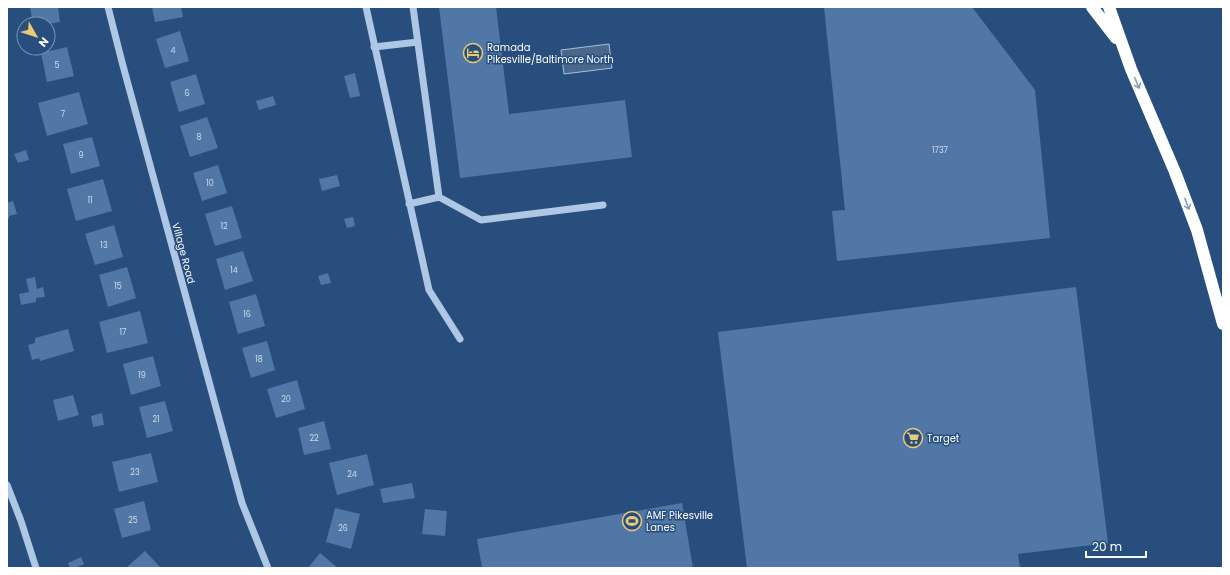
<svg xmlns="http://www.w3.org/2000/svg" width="1230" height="575" font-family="Poppins,sans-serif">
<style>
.water{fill:#4b6789;stroke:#a3c2e5}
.building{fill:#5177a6}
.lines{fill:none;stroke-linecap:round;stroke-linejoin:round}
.minor{stroke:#aec7e5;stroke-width:7}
.highway{stroke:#fff;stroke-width:12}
.oneway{stroke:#899eb8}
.labels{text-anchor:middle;stroke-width:3;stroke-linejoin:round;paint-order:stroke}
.number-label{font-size:8px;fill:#d4dde9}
.poi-label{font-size:10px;fill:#fff;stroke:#284e7e;text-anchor:start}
.street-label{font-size:10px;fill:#fff;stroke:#284e7e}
</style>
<rect width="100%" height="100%" fill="#284e7e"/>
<path class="water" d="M609 44 612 68 564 74 561 50Z"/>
<path class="building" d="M30 7H58L60 22 48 24H33Z
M152 7H181L183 17 155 22Z
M439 7H496L509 114 625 100 632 157 460 178Z
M824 7H972L1035 90 1050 238 837 261 832 211 845 210Z
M180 31 189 61 165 68 156 39Z
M67 47 74 76 47 82 41 53Z
M355 73 360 96 350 98 344 76Z
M196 74 205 104 179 112 170 82Z
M79 92 88 124 47 136 38 103Z
M273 96 276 105 259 110 256 101Z
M207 117 218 148 190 157 180 126Z
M92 137 100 166 71 174 63 144Z
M26 150 29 160 18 163 14 154Z
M218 165 227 193 202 201 193 173Z
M337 175 340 186 322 191 319 179Z
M103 179 112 211 76 221 67 189Z
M13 201 17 214 9 216V218L7 219V203Z
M232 206 242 238 215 246 205 214Z
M353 217 355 226 347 228 344 219Z
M114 225 123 257 95 265 85 234Z
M243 251 253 281 225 290 216 259Z
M127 267 136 298 108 307 99 275Z
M328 273 331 283 321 285 318 276Z
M35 277 37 289 43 287 45 297 36 298V302L21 305 19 294 29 292 26 279Z
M1076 287 1108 543 1018 554 1020 568H747L718 332Z
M256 294 265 326 238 334 229 302Z
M140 311 148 343 107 353 99 322Z
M68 329 74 351 40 361 39 358 32 360 28 345 35 343V338Z
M267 341 275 370 251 378 242 348Z
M153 356 161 386 131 395 123 364Z
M297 380 305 409 276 418 267 389Z
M73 395 79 415 58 421 53 400Z
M165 401 173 431 147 438 139 407Z
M102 413 104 425 93 427 91 416Z
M324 421 331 449 304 455 298 428Z
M151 453 158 482 119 492 112 462Z
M367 454 374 485 337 495 329 463Z
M412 483 415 498 383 503 380 489Z
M144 501 151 530 122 538 114 509Z
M682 503 693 568H482L477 539Z
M335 508 360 514 351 549 326 542Z
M425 509 447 511 445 536 422 534Z
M145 551 161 568H126Z
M320 553 338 568H308Z
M81 557 84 564 75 568H70L68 563Z"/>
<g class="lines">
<path class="minor" d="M108 7 122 62 242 503 268 568
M366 7 429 290 460 339
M413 7 439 197 481 220 603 205
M374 47 418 42
M409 204 439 197
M7 485 21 521 36 568"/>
<path class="highway" d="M1092 7 1116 38
M1109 7 1131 69 1175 172 1197 230 1223 324"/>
</g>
<defs><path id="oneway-shaft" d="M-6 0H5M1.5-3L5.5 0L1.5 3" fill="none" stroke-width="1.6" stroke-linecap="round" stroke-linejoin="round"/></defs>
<g class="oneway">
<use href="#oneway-shaft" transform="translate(1137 83) rotate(67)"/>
<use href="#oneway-shaft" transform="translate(1187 204) rotate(70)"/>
</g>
<defs>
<g id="hotel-ring" transform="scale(1)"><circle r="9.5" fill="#284e7e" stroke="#ecca75" stroke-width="1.5"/><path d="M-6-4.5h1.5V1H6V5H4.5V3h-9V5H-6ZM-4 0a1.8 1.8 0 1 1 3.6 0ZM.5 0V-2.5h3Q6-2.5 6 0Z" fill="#ecca75"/></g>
<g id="supermarket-ring" transform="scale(1)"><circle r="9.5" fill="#284e7e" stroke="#ecca75" stroke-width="1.5"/><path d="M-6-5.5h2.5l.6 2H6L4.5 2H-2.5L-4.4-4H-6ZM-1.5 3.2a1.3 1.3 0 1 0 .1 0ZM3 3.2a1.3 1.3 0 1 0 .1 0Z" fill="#ecca75"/></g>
<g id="stadium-ring" transform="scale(1)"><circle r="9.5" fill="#284e7e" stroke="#ecca75" stroke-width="1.5"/><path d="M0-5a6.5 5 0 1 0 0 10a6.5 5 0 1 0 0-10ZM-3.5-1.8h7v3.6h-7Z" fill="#ecca75"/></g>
</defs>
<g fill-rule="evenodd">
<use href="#hotel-ring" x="473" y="53"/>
<use href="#supermarket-ring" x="913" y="438"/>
<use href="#stadium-ring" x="632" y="521"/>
</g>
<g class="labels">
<g class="number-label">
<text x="173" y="53">4</text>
<text x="57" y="68">5</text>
<text x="187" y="96">6</text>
<text x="63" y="117">7</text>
<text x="199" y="140">8</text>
<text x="940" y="153">1737</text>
<text x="81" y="158">9</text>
<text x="210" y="186">10</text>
<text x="90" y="203">11</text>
<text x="224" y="229">12</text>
<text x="104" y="248">13</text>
<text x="234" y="273">14</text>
<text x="118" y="289">15</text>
<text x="247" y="317">16</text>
<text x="123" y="335">17</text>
<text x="259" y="362">18</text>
<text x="142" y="378">19</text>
<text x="286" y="402">20</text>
<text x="156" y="422">21</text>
<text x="314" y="441">22</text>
<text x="135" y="475">23</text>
<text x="352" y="477">24</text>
<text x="133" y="523">25</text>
<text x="343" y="531">26</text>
</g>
<g class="poi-label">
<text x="487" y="51">Ramada<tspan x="487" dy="12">Pikesville/Baltimore North</tspan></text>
<text x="927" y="442">Target</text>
<text x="646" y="519">AMF Pikesville<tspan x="646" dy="12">Lanes</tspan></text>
</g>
<g class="street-label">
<text transform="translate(184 253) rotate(75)" y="4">Village Road</text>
</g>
</g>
<rect width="1230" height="575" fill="none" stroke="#ffffff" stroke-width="16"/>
<g transform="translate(36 36) rotate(129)"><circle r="19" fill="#284e7e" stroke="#7e95b2"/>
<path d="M0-3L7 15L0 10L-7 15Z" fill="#ecca75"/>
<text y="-6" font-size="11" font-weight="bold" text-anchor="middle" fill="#ffffff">N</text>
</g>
<path d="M1086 551v6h60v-6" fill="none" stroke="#ffffff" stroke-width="2"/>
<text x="1092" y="551" font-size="12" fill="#ffffff" stroke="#284e7e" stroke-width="3" paint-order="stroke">20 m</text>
</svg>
